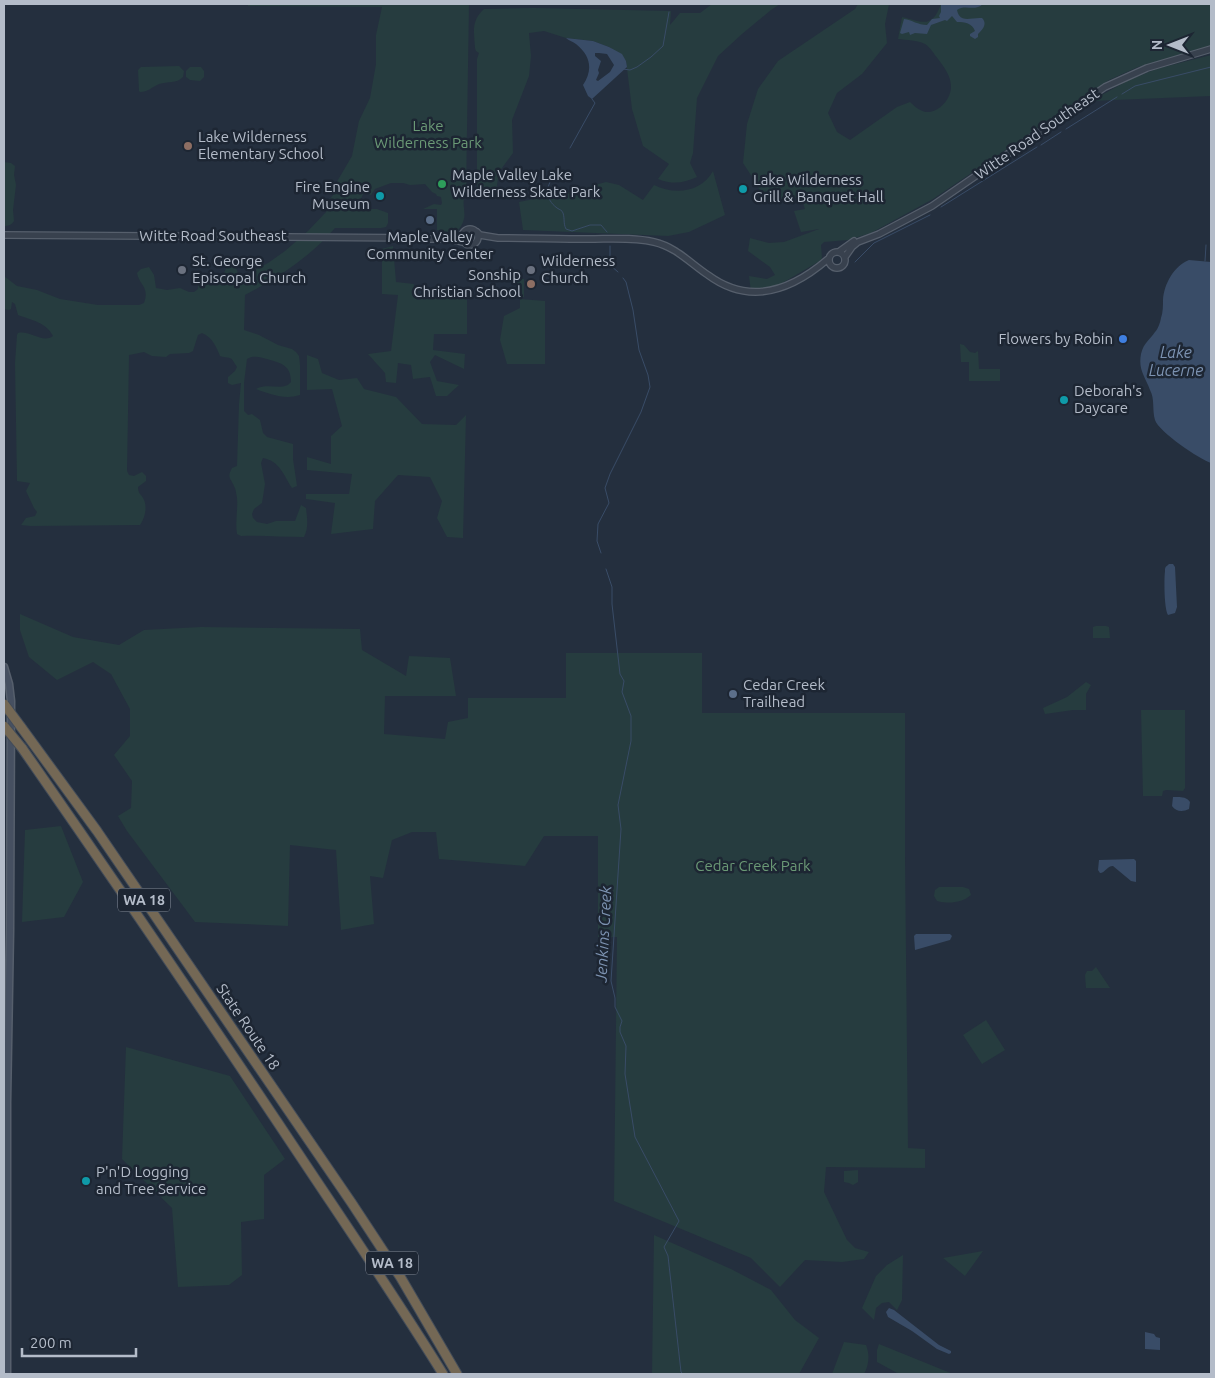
<svg xmlns="http://www.w3.org/2000/svg" width="1215" height="1378" font-family="Ubuntu,sans-serif">
<style>
.green{fill:#263c3f}
.water{fill:#394c67;fill-rule:evenodd}
.lines{fill:none;stroke-linecap:round;stroke-linejoin:round}
.stream{stroke:#394c67;stroke-width:1}
.tertiary-casing{stroke:#565f6c;stroke-width:8}
.secondary-casing{stroke:#565f6c;stroke-width:9}
.motorway-casing{stroke:#434c59;stroke-width:11}
.tertiary{stroke:#38414e;stroke-width:5.5}
.secondary{stroke:#465061;stroke-width:6}
.motorway{stroke:#746855;stroke-width:9}
.motorway-bridge-casing{stroke:#434c59;stroke-width:11;stroke-linecap:butt}
.motorway-bridge{stroke:#746855;stroke-width:9}
.education-dot{fill:#8d6e63;stroke:#1d2633;stroke-width:2}
.leisure-dot{fill:#2e9e5b;stroke:#1d2633;stroke-width:2}
.culture-dot{fill:#0f9aa8;stroke:#1d2633;stroke-width:2}
.service-dot{fill:#5c6f8a;stroke:#1d2633;stroke-width:2}
.worship-dot{fill:#6b7280;stroke:#1d2633;stroke-width:2}
.shop-dot{fill:#3f7fe0;stroke:#1d2633;stroke-width:2}
.labels{text-anchor:middle;stroke-width:5;stroke-linejoin:round;paint-order:stroke}
.shield{fill:#1d2633;stroke:#878f9c;stroke-width:1}
.shield-label{font-size:14px;font-weight:bold;fill:#b4bcc9}
.park-label{font-size:15px;fill:#6b9a76;stroke:#1d2633}
.street-label{font-size:15px;fill:#b4bcc9;stroke:#1d2633}
.poi-label{font-size:15px;fill:#b4bcc9;stroke:#1d2633;text-anchor:start}
.water-label{font-size:16px;font-style:italic;fill:#7c92b1;stroke:#1d2633}
</style>
<rect width="100%" height="100%" fill="#242f3e"/>
<path class="green" d="M248 4H469L466 193C459 206 471 215 458 230L447 232 437 230V209H423L434 204 441 205 442 203 441 197 437 196 436 194 432 192 425 184 410 185 403 183H391L375 189 371 195 364 192 359 203 366 209H377L388 213V223L386 227 381 228H335C310 257 279 277 245 295L244 330 259 335 278 345 292 349 296 352 299 356 300 365V395C285 400 269 394 256 389 269 382 283 392 291 382 291 365 281 363 267 359 260 357 253 355 247 359L244 383V411L248 415 252 414 260 420 263 433 267 437 293 444V459L297 486 292 488C284 476 280 461 263 458L261 463 265 484 262 503 254 509 252 514 253 518 257 522 267 524 276 521H295L301 505 306 508C307 518 309 527 304 537 283 537 263 535 241 536L237 534C235 522 238 510 237 498 236 494 236 489 234 486 230 477 227 478 232 468L237 466 239 404 241 383 232 385 228 383V377L235 371 237 367C229 354 233 360 220 356 216 346 212 337 202 333L198 335 193 351 189 353 170 354 166 357 152 356 144 352 129 355 127 471 129 475 134 476 142 472 146 476V481L138 487C138 493 140 493 143 498 148 506 145 518 140 525L31 526 21 525 26 518 35 516 37 512 34 508 26 491 30 483 17 481 15 363 17 335 18 333C31 330 42 344 53 336 46 322 31 320 18 315L15 304 12 302 11 309 9 310 4 309V276L17 286 37 290 60 299 98 305H139L144 303C150 287 139 285 137 273L141 269 149 267 154 275 156 288 167 290 180 288 189 292H194L198 289 199 280C207 273 211 275 221 276L224 273 226 268 235 266 240 278 268 263 285 251 308 231 327 211V203L333 195 335 185 352 156 359 121 370 98 376 64V35L382 7 248 6Z
M712 4H780L771 10 742 34 718 56 697 98 693 153 690 163 697 177C684 183 673 185 658 179L669 164 643 146 632 109 626 61 609 47 593 41 566 38 544 31 529 33 531 56 529 76 512 120 513 153 499 172 495 198H477V59L479 53 476 51 475 48C474 31 471 21 484 9L534 8 671 11 670 25 680 13H700Z
M858 4H889L885 24 887 43 862 74 837 93 828 113 837 132 850 140 897 107 910 102C914 106 920 111 926 112 939 113 951 99 951 87 951 76 944 67 938 59 934 54 930 47 925 44 918 40 906 40 898 39L902 17C923 22 932 29 941 4H1211V47L1138 67 1109 80 933 199 871 233 848 240 824 242 821 245 822 259 818 262 779 285 751 292 749 276 767 279 775 275 770 267 748 251 750 238 769 243 784 242 819 229 801 232 794 211 805 209 801 197 781 201 763 202 758 186 743 163 747 124 758 89 778 61 855 9Z
M1211 55V96L1091 101 1127 81 1156 69Z
M179 66 184 71 183 77C176 84 168 81 159 84 152 87 148 92 140 92L139 91 138 70 141 67Z
M190 67H201L204 71V77L200 81 190 80 186 77V71Z
M4 162 11 163 15 166 14 175 16 185 13 210 14 221C12 225 8 226 4 226Z
M713 171 725 215 689 232 668 236 523 230 519 202 569 192 606 182 619 185 643 200 654 185C674 195 701 193 713 171Z
M393 246 396 282 414 284 413 297 467 299V334H434L433 350 465 354 464 369 435 355 430 362 437 381 459 385 447 396H436L430 377 413 379 411 365 398 363 396 383 386 382 385 373 368 354 391 351 398 295 382 294V249Z
M517 273H522V279H524V297H517Z
M520 299 545 301V364H507L500 340 504 316 520 308Z
M960 344 964 345 970 352 975 353 978 351 979 369H1000V381H969V362H961Z
M307 355 318 359 322 373 339 380 357 378 364 389 396 397 422 424 456 425 466 415 463 538 447 537 437 518 442 501 430 477 398 475 375 501 373 529 331 534 335 503 306 499V494H349L352 474 307 470V457L331 464V436L342 426 332 389 307 390Z
M20 614 73 637 119 645 144 630 201 627 360 629 362 650 406 676 409 656 450 658 456 696H385L384 734 445 739 448 722 468 718V698H566V653H702V713H905V857L908 1148 925 1149V1168L826 1167 824 1192 847 1240 855 1248 869 1252 864 1259 842 1262 805 1260 780 1287 751 1258 614 1201 617 937H598V836H544L525 866 439 859 436 832H412L392 840 383 878 370 876 374 924 341 930 336 850 290 845 288 926 195 922 127 831 118 816 131 808 132 781 114 755 130 736V709L111 674 93 662 57 680 29 657 20 630Z
M1096 626H1106L1109 627 1110 638H1093V627Z
M1086 682 1091 685 1086 694V710H1073L1045 714 1043 708 1067 697Z
M1141 710H1185V788L1183 791 1166 790 1163 791 1162 796H1143Z
M61 826 83 882 64 917 22 922 25 830Z
M939 887H963L969 889 971 895C962 903 949 904 937 901L934 896 935 890Z
M1096 967 1110 988H1086L1085 975 1087 971H1092Z
M986 1020 1005 1050 982 1064 963 1035Z
M126 1047 230 1076 285 1159 264 1175V1219L241 1222 242 1275 229 1285 178 1287 172 1208 122 1159Z
M858 1170V1182L853 1185 849 1183 844 1182V1171Z
M654 1235 731 1269 771 1290 795 1320 819 1338 799 1374H652Z
M983 1251 965 1276 943 1258Z
M903 1255 902 1300 897 1310 889 1302 882 1303 876 1308 874 1320 862 1308 876 1276 887 1265Z
M844 1342 866 1345C870 1355 869 1365 864 1374H832Z
M879 1344 953 1374H899L877 1362V1350Z"/>
<path class="water" d="M941 4H983C975 12 965 4 957 10 960 24 971 17 982 18 988 24 982 30 978 34V37L975 39 970 36V34L975 31C972 23 965 22 957 22L952 16 947 21 945 20 931 25 927 34 915 33 910 35 909 32 902 34 900 33 904 19C912 20 918 25 927 25L932 19 940 18 939 16 941 12Z
M566 38 593 41 609 47 622 54 626 61 627 67 592 99 588 96 583 85C593 70 591 56 576 44 572 41 569 41 566 38ZM595 53H599L607 54 614 65 610 72 598 81 596 80 599 73 598 70 601 61 595 56Z
M1189 260 1211 262V463C1199 459 1159 432 1155 420 1152 410 1155 399 1150 390 1145 376 1138 370 1141 354 1144 342 1149 341 1155 332 1158 329 1160 323 1161 318 1163 312 1163 306 1163 300 1164 284 1174 266 1189 260Z
M1169 564H1173L1175 567 1177 607 1175 613 1168 615C1164 608 1164 579 1165 571 1165 566 1166 567 1169 564Z
M1173 797C1179 797 1186 796 1190 802L1189 809C1183 812 1176 812 1172 806Z
M1134 859 1136 861V882L1131 881 1113 866C1107 866 1105 873 1100 873L1098 870 1099 860Z
M916 934H950L952 936 950 940 915 950 914 936Z
M889 1308 894 1310 939 1345 951 1351V1353L949 1354 937 1349 912 1331 888 1317 886 1312Z
M1145 1332 1154 1334 1156 1337 1160 1338V1350L1145 1349Z"/>
<g class="lines">
<path class="stream" d="M623 69 630 70 637 67 651 57 663 46 669 12
M1122 94 1135 86 1211 67
M1066 129 1117 97
M1041 145 1061 132
M570 148 595 103 592 99
M554 176C545 187 545 199 557 208 560 210 562 210 563 213 565 219 563 223 566 229L572 231 590 225H601L607 232
M941 207 1037 147
M1211 238V237
M610 246V265L618 272
M1205 261 1206 245
M855 262 874 243 930 215
M601 553 597 541 598 524 609 503 605 488 610 474 641 412 650 387 648 375 639 350 633 310 626 282 623 278
M606 569 612 587V604L620 674 624 681 622 692 631 716V741L618 805 621 829 611 981 615 998V1007L622 1021 620 1027V1032L626 1046 625 1074 635 1137 679 1221 664 1247 668 1256 681 1372 683 1374"/>
<g class="tertiary-casing">
<path id="tertiary" d="M462 237a8 8 0 1 1 16 0a8 8 0 1 1-16 0Z
M477 232 480 235 498 238C528 238 559 239 589 239 610 239 633 237 654 242 676 247 690 263 708 275 750 306 792 290 828 259
M4 235 422 238 424 239H450L463 242
M840 251 854 241
M829 260a8 8 0 1 1 16 0a8 8 0 1 1-16 0Z
M845 257 852 247 858 242 879 234 932 206 1105 87 1147 68 1211 49"/>
</g>
<g class="secondary-casing">
<path id="secondary" d="M4 667 9 684 11 701 10 931 7 1103V1374"/>
</g>
<g class="motorway-casing">
<path id="motorway" d="M21 727 97 831 351 1202 401 1278 457 1374
M22 748C118 886 213 1025 306 1165 352 1234 399 1303 443 1374"/>
</g>
<use href="#tertiary" class="tertiary"/>
<use href="#secondary" class="secondary"/>
<use href="#motorway" class="motorway"/>
<g class="motorway-bridge-casing">
<path id="motorway-bridge" d="M4 704 21 727
M4 726 22 748"/>
</g>
<use href="#motorway-bridge" class="motorway-bridge"/>
</g>
<g class="education-dot">
<circle cx="188" cy="146" r="5"/>
<circle cx="531" cy="284" r="5"/>
</g>
<circle class="leisure-dot" cx="442" cy="184" r="5"/>
<g class="culture-dot">
<circle cx="743" cy="189" r="5"/>
<circle cx="380" cy="196" r="5"/>
<circle cx="1064" cy="400" r="5"/>
<circle cx="86" cy="1181" r="5"/>
</g>
<g class="service-dot">
<circle cx="430" cy="220" r="5"/>
<circle cx="733" cy="694" r="5"/>
</g>
<g class="worship-dot">
<circle cx="182" cy="270" r="5"/>
<circle cx="531" cy="270" r="5"/>
</g>
<circle class="shop-dot" cx="1123" cy="339" r="5"/>
<g class="labels">
<g class="shield">
<rect x="118" y="888.5" width="52" height="23" rx="4"/>
<rect x="366" y="1251.5" width="52" height="23" rx="4"/>
</g>
<g class="shield-label">
<text x="144" y="905">WA 18</text>
<text x="392" y="1268">WA 18</text>
</g>
<g class="park-label">
<text x="428" y="131">Lake<tspan x="428" dy="17">Wilderness Park</tspan></text>
<text x="753" y="871">Cedar Creek Park</text>
</g>
<g class="street-label">
<text transform="translate(1037 134) rotate(-35)" y="5">Witte Road Southeast</text>
<text x="213" y="241">Witte Road Southeast</text>
<text transform="translate(248 1027) rotate(56)" y="5">State Route 18</text>
</g>
<g class="poi-label">
<text x="198" y="142">Lake Wilderness<tspan x="198" dy="17">Elementary School</tspan></text>
<text x="452" y="180">Maple Valley Lake<tspan x="452" dy="17">Wilderness Skate Park</tspan></text>
<text x="753" y="185">Lake Wilderness<tspan x="753" dy="17">Grill &amp; Banquet Hall</tspan></text>
<text x="370" y="192" text-anchor="end">Fire Engine<tspan x="370" dy="17">Museum</tspan></text>
<text x="430" y="242" text-anchor="middle">Maple Valley<tspan x="430" dy="17">Community Center</tspan></text>
<text x="192" y="266">St. George<tspan x="192" dy="17">Episcopal Church</tspan></text>
<text x="541" y="266">Wilderness<tspan x="541" dy="17">Church</tspan></text>
<text x="521" y="280" text-anchor="end">Sonship<tspan x="521" dy="17">Christian School</tspan></text>
<text x="1113" y="344" text-anchor="end">Flowers by Robin</text>
<text x="1074" y="396">Deborah's<tspan x="1074" dy="17">Daycare</tspan></text>
<text x="743" y="690">Cedar Creek<tspan x="743" dy="17">Trailhead</tspan></text>
<text x="96" y="1177">P'n'D Logging<tspan x="96" dy="17">and Tree Service</tspan></text>
</g>
<g class="water-label">
<text x="1176" y="358">Lake<tspan x="1176" dy="18">Lucerne</tspan></text>
<text transform="translate(603 934) rotate(-87)" y="6">Jenkins Creek</text>
</g>
</g>
<rect width="1215" height="1378" fill="none" stroke="#b4bcc9" stroke-width="10"/>
<g transform="translate(1170 45) rotate(270)" stroke="#1d2633" stroke-width="4" paint-order="stroke">
<path d="M0-4L9 19L0 12L-9 19Z" fill="#b4bcc9"/>
<text y="-8" font-size="14" font-weight="bold" text-anchor="middle" fill="#b4bcc9">N</text>
</g>
<path d="M22 1348v8h114v-8" fill="none" stroke="#b4bcc9" stroke-width="2.5"/>
<text x="30" y="1348" font-size="15" fill="#b4bcc9" stroke="#1d2633" stroke-width="4" paint-order="stroke">200 m</text>
</svg>
